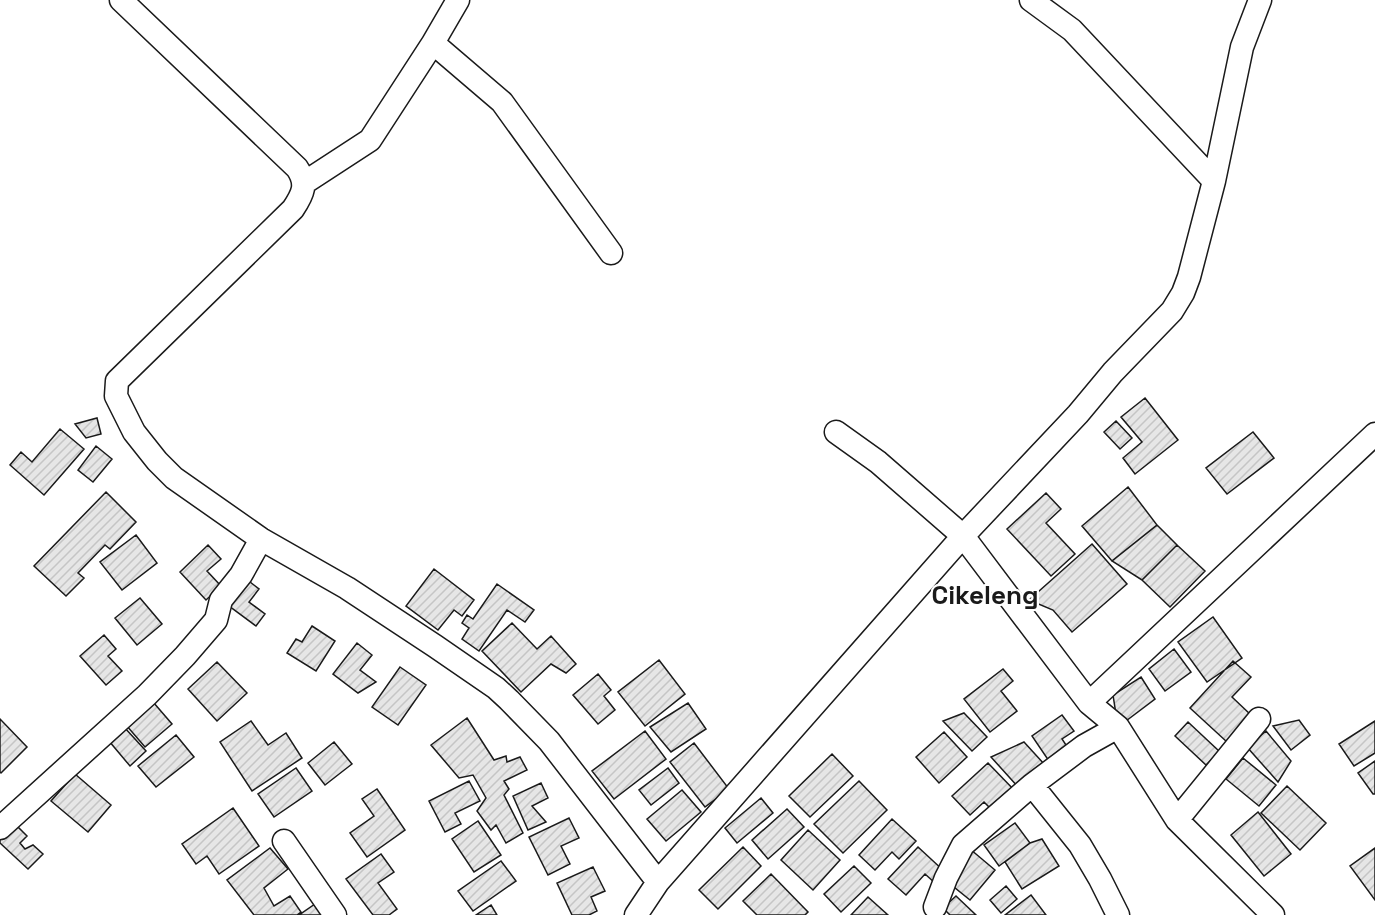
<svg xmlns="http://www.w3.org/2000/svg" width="1375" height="915" font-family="'Space Grotesk',sans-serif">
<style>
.building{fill:url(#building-hatch);stroke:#1a1a1a;stroke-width:1.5}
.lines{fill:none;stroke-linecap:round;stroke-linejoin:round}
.minor-casing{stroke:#1a1a1a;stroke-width:25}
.minor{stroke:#fff;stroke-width:22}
.labels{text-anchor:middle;stroke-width:4.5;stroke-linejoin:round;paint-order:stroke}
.quarter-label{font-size:26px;font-weight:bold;fill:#1a1a1a;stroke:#fff}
</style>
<defs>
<pattern id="building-hatch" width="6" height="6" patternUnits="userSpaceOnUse" patternTransform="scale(1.5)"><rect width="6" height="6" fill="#e6e6e6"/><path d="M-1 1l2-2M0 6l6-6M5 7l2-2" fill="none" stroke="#c5c5c5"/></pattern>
</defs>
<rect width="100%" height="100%" fill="#fff"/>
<path class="building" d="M1145 398 1178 440 1135 474 1123 458 1142 442 1121 417Z
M97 418 101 434 86 438 75 424Z
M1116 421 1132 438 1120 449 1104 432Z
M60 429 84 449 44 495 10 465 21 452 32 462Z
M1253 432 1274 458 1227 494 1206 468Z
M96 446 112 459 93 482 78 470Z
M1128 487 1157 525 1112 561 1082 526Z
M106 492 136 522 110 549 105 545 78 573 84 578 66 596 34 566Z
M1046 493 1061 509 1046 523 1075 554 1051 576 1007 529Z
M1157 525 1177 545 1142 580 1112 561Z
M136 535 157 563 122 590 100 562Z
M1092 544 1127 584 1072 632 1053 610 1029 600Z
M208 545 221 559 207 571 221 586 206 600 180 572Z
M1177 545 1205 571 1170 607 1142 580Z
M434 569 474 600 462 616 454 610 438 630 406 606Z
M241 575 259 589 249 602 265 614 256 626 221 600Z
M497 584 534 610 525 622 507 610 479 651 462 639 469 628 462 623 467 615 473 619Z
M140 598 162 624 137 645 115 618Z
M1213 617 1242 658 1207 682 1178 642Z
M512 623 537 649 551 636 576 664 566 673 551 664 521 692 482 651Z
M312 626 335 641 316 671 287 653 296 639 302 642Z
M104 635 116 649 108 656 122 671 106 685 80 656Z
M357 643 372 655 360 670 376 682 358 693 333 674Z
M1174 649 1191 672 1165 691 1149 669Z
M659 660 685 694 645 726 618 692Z
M1233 661 1251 677 1232 697 1251 715 1227 742 1190 708Z
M217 662 247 693 217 721 188 689Z
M400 667 426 685 398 725 372 707Z
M1003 669 1013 681 1001 691 1017 711 990 732 964 699Z
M598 674 611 690 604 696 615 710 598 724 573 695Z
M1141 677 1155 699 1118 727 1113 695Z
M147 695 172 724 145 747 120 718Z
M688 703 706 729 671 752 650 727Z
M964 713 987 737 972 751 943 721Z
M1062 715 1074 731 1062 739 1070 751 1051 764 1032 736Z
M467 718 494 760 506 756 507 762 520 757 527 770 504 781 509 789 504 795 523 833 506 843 496 825 491 830 477 811 486 798 473 775 459 778 431 745Z
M0 719 27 747 1 773 0 772Z
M1299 720 1310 735 1291 750 1273 726Z
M251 721 268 745 286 733 302 758 252 791 220 742Z
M1375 721V753L1354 766 1339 744Z
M1188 722 1220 752 1206 765 1175 736Z
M124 727 146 751 130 766 109 741Z
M645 731 666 759 614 799 592 771Z
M1266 731 1291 761 1278 782 1247 747Z
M944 732 967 757 939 783 916 757Z
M176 735 194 757 156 787 138 766Z
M334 742 352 764 325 785 308 763Z
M1024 742 1045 765 1019 788 991 757Z
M694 743 729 789 705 807 670 762Z
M832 754 853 776 810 817 789 796Z
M1243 758 1276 785 1259 806 1226 779Z
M1375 761V794H1373L1358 773Z
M988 763 1016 792 994 812 984 802 970 815 952 796Z
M296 768 312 791 274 817 258 794Z
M668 768 679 783 651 805 639 790Z
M75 774 111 805 88 832 51 801Z
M469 781 480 801 455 813 461 824 445 832 429 801Z
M859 781 887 810 843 853 814 824Z
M541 783 548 798 532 806 546 822 528 830 513 796Z
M1287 786 1326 823 1300 850 1261 813Z
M377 789 405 830 367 857 350 833 374 816 362 799Z
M682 790 701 812 666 841 647 819Z
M761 798 773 813 737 843 725 828Z
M233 808 259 846 219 874 207 856 196 864 182 844Z
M787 809 804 827 768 859 752 840Z
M1258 812 1291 854 1264 876 1231 835Z
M569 818 579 838 561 846 570 864 548 875 529 837Z
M892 819 916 841 899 859 892 852 875 870 859 855Z
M478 821 501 855 474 872 452 839Z
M14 823 27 836 20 843 25 849 33 845 43 854 28 869 0 843V838Z
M1015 823 1030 843 999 866 984 845Z
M808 830 840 860 813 890 781 860Z
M1042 839 1059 866 1022 889 1005 862 1030 843Z
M743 847 761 866 718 909 699 890Z
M918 847 945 872 935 883 925 874 906 895 888 879Z
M270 848 288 869 264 888 274 906 290 896 301 912 297 915H254L227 880Z
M1375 848V900L1350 866Z
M970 849 995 870 970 900 949 883Z
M381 854 394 872 378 883 397 909 389 915H373L346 879Z
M501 861 516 881 473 911 458 891Z
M854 866 871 883 841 912 824 894Z
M593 867 605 891 591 897 597 911 589 915H572L557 883Z
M771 874 808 912 805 915H757L743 901Z
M1006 886 1017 899 1001 913 990 900Z
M1031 895 1046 915H1005Z
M956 896 976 915H950L943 908Z
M868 897 888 915H851Z
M315 904 322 915H299Z
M491 905 497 915H476Z"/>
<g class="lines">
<g class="minor-casing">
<path id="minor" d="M121 0 297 168C308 184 303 194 293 209L117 381 116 396 134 432 157 461 174 478 261 539 347 588 435 646 496 688 509 700 549 741 658 882
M1031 0 1072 30 1214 181
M433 43 502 102 611 253
M304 183 370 140 433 43 458 0
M836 432 878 462 963 536 1089 703 1118 727 1177 820 1273 915
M1089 703 1375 434
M1032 785 1080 845 1100 879 1118 915
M1177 820 1259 719
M0 828 147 695 185 656 216 620 221 600 241 575 261 539
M284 841 335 915
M935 907 946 878 963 845 1032 785 1084 746 1118 727
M636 915 658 882 963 536 1078 414 1113 372 1172 311 1183 293 1189 277 1214 181 1242 47 1260 0"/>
</g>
<use href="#minor" class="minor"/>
</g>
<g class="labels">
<g class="quarter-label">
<text x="985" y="604">Cikeleng</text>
</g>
</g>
</svg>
